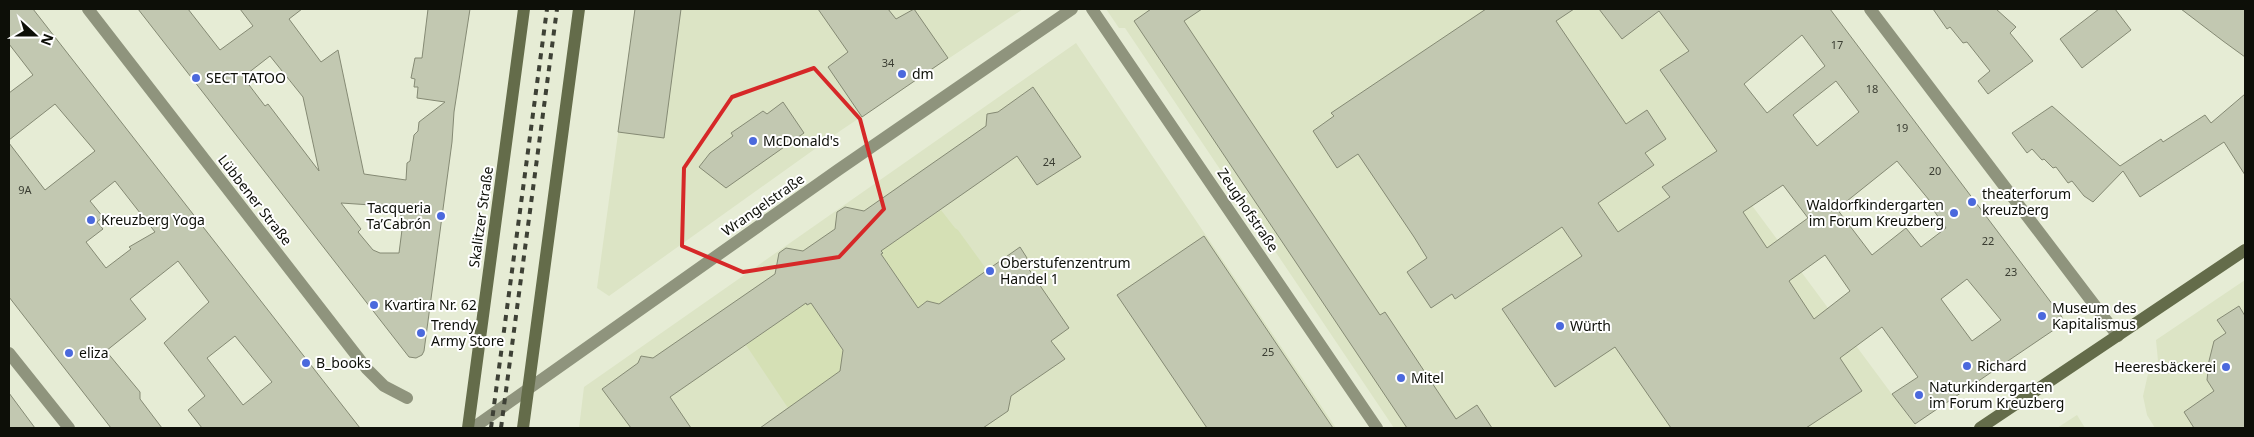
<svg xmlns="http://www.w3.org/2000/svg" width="2254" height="437" font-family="'Noto Sans',sans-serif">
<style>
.built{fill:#dce4c5}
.green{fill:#d5e0b5}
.building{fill:#c2c8b1;stroke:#858a74;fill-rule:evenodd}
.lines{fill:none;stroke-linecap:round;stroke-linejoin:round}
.minor{stroke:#8f947d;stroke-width:12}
.secondary{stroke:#646c4a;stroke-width:12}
.rail{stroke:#3e4136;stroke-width:4;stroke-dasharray:6 6;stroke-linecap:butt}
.marked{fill:none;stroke:#d62828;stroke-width:4;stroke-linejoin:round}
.poi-dot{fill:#4b69dd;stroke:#fff;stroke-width:2}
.labels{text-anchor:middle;stroke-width:4;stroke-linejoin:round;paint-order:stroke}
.number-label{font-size:11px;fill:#3a3d32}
.poi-label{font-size:14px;fill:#0d0f08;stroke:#fff;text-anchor:start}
.street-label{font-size:14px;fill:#0d0f08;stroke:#fff}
</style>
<rect width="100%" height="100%" fill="#e6ecd5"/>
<path class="built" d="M635 9H1023L840 131 609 296 597 288Z
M1106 9H1599L1622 39 1659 12 1689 51 1739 110 1719 161 1917 428H1394L1125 28H1119Z
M1076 43 1336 428H579L584 387Z
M2245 280V428H2155L2147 415 2143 396 2148 374 2158 361 2156 340Z
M2077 415 2085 428H2057Z"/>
<path class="green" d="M941 210 955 228 958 230 987 270 935 307 932 302 927 301 918 308 881 254 883 253 881 251Z
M806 303 807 305 811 303 847 357 843 369 788 408 746 345Z"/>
<path class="building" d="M9 9H33L360 428H202L188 410 205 396 164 343 209 302 178 261 130 299 146 319 106 351 140 392V399L162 428H111L9 297V143L45 190 95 151 55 104 9 140V93L33 75 9 44ZM115 181 155 232 129 247 131 249 106 268 86 242 103 229 97 222 103 217 90 201ZM235 336 272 382 243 405 207 358Z
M138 9H188L220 50 253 26 240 9H302L289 19 321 62 338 50 364 174 406 180 407 163 410 161 414 135 418 131 419 122 445 102 417 98 418 87H414L415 79 411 78 415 58H422L428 9H470L454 112 452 142 424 351 422 355 416 358 409 357ZM270 56 303 97 319 171 268 104 265 106 243 77ZM341 203 402 207 400 222H403L399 253H380L373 250 358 232 361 229Z
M635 9H681L664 138 618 132Z
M818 9H888L896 19 914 9 948 58 862 117 828 67 848 52Z
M1151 9H1202L1184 21 1380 315 1385 312 1456 419 1477 405 1492 428H1407L1134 21Z
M1486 9H1574L1556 21 1626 124 1647 110 1666 139 1645 153 1654 165 1598 203 1618 232 1670 197 1662 187 1717 151 1660 70 1689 51 1659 11 1622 39 1599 9H1830L2062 317 2061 325 1915 424 1892 394 1918 377 1882 327 1840 358 1862 391 1806 428H1671L1615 347 1555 387 1502 309 1582 256 1562 227 1455 299 1452 294 1431 308 1407 272 1427 258 1414 237 1358 154 1337 168 1313 131 1334 116 1331 113ZM1802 35 1825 66 1767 113 1744 84ZM1836 81 1859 112 1817 146 1793 115ZM1897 161 1934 206 1932 208 1946 228 1921 247 1906 228 1872 255 1837 209ZM1783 185 1808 218 1767 248 1743 212ZM1825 255 1850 291 1814 319 1789 281ZM1967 279 2001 320 1972 341 1941 299Z
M1933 9H1996L2016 27 2010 33 2033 61 1988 94 1978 81 1990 71 1967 42 1963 43 1950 27 1947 29Z
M2099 9H2115L2131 30 2082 68 2060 39Z
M2181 9H2245V57L2223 41Z
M1033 87 1081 157 1037 185 1017 156 881 251 883 253 881 254 918 308 927 301 939 304 1020 247 1027 258 1026 265 1069 328 1051 341 1065 359 1011 396 1008 411 983 428H760L840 371 843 350 811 303 807 305 806 303 670 397 691 428H631L602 389 638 363 641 356 653 358 775 274 779 253 786 248 803 251 835 229 837 212 845 207 864 211 986 126 987 114 998 112Z
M2245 94V175L2224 142 2140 197 2123 171 2093 202 2084 196 2072 181 2068 183 2056 167 2053 168 2044 159 2042 160 2032 149 2027 153 2012 133 2052 106 2120 166 2161 139 2163 142 2205 115 2211 123Z
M783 102 804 133 726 188 699 167 710 153 733 136 731 133 763 111 767 114Z
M1204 236 1333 428H1207L1117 295Z
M2239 306 2245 316V428H2194L2184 412 2214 391 2207 380 2209 361 2214 341 2226 333 2217 320Z
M9 393 35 428H9Z"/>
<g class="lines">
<path class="minor" d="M88 9 367 369 384 386 407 398
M1092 9 1377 428
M1870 9 2118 336
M9 353 69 428
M473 428 838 170 1072 9"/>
<path class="secondary" d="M468 428 524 9
M523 428 579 9
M1980 428 2245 250"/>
<path class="rail" d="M491 428 547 9
M501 428 557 9"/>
</g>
<path class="marked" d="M814 68 860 119 884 209 839 257 743 272 682 246 684 168 732 97Z"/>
<g class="poi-dot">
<circle cx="902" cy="74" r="5"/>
<circle cx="196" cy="78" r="5"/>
<circle cx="753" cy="141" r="5"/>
<circle cx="1972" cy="202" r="5"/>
<circle cx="1954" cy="213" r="5"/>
<circle cx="441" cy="216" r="5"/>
<circle cx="91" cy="220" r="5"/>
<circle cx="990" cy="271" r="5"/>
<circle cx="374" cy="305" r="5"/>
<circle cx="2042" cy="316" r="5"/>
<circle cx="1560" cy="326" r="5"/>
<circle cx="421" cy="333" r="5"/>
<circle cx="69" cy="353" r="5"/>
<circle cx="306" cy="363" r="5"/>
<circle cx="1967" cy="366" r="5"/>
<circle cx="2226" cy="367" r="5"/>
<circle cx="1401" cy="378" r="5"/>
<circle cx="1919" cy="395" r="5"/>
</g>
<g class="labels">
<g class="number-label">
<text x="1837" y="49">17</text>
<text x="888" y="67">34</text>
<text x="1872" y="93">18</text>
<text x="1902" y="132">19</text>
<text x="1049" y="166">24</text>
<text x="1935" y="175">20</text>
<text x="25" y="194">9A</text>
<text x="1988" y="245">22</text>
<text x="2011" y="276">23</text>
<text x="1268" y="356">25</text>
</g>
<g class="poi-label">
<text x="912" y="79">dm</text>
<text x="206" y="83">SECT TATOO</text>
<text x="763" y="146">McDonald's</text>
<text x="1982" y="199">theaterforum<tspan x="1982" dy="16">kreuzberg</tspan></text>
<text x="1944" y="210" text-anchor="end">Waldorfkindergarten<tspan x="1944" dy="16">im Forum Kreuzberg</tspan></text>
<text x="431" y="213" text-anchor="end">Tacqueria<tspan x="431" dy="16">Ta’Cabrón</tspan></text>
<text x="101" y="225">Kreuzberg Yoga</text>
<text x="1000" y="268">Oberstufenzentrum<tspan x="1000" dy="16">Handel 1</tspan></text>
<text x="384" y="310">Kvartira Nr. 62</text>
<text x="2052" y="313">Museum des<tspan x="2052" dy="16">Kapitalismus</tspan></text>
<text x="431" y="330">Trendy<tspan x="431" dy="16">Army Store</tspan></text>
<text x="1570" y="331">Würth</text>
<text x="79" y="358">eliza</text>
<text x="316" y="368">B_books</text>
<text x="1977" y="371">Richard</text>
<text x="2216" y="372" text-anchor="end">Heeresbäckerei</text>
<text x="1411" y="383">Mitel</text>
<text x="1929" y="392">Naturkindergarten<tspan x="1929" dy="16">im Forum Kreuzberg</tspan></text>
</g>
<g class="street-label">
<text transform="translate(255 200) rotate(52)" y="5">Lübbener Straße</text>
<text transform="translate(763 205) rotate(-35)" y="5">Wrangelstraße</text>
<text transform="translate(1248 210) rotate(56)" y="5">Zeughofstraße</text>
<text transform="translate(481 217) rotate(-82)" y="5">Skalitzer Straße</text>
</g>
</g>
<rect width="2254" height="437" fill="none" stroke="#0d0f08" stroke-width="20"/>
<g transform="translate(35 35) rotate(111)" stroke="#ffffff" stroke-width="4" paint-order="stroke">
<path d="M0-4L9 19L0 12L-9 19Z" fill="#0d0f08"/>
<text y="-8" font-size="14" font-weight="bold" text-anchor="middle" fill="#0d0f08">N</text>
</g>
</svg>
